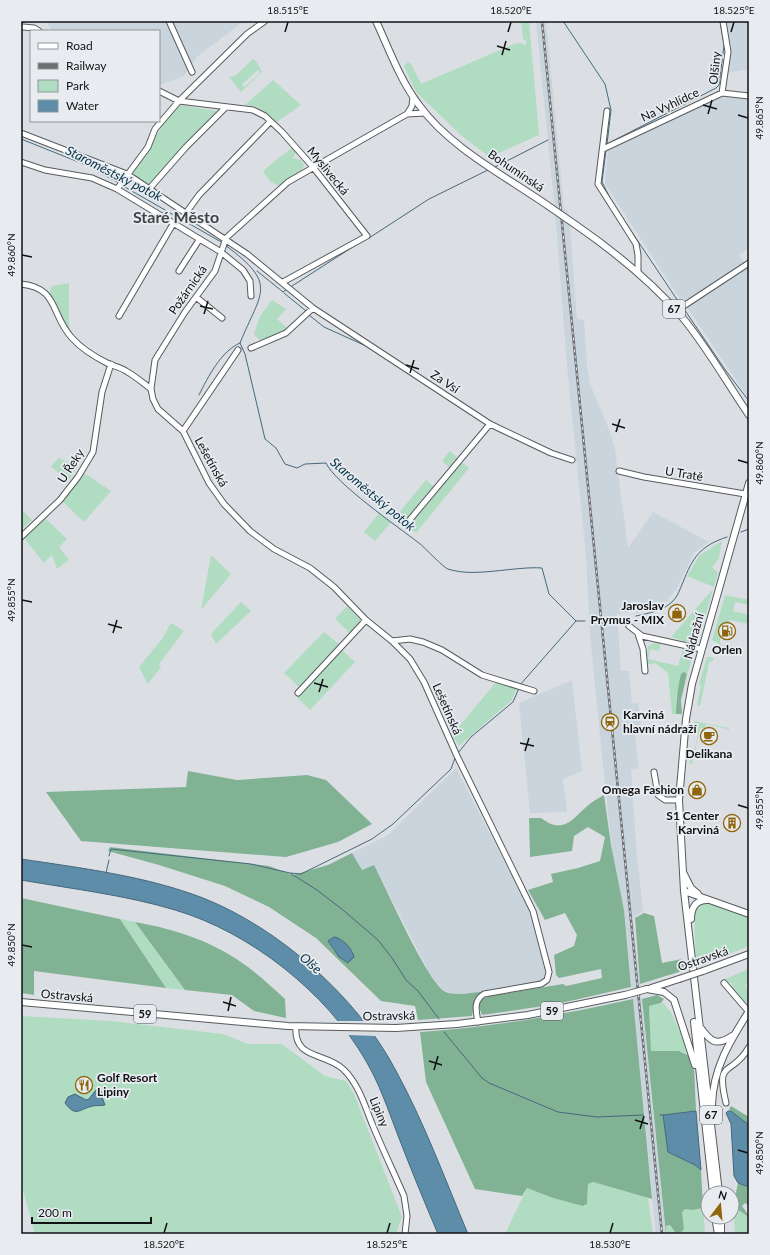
<svg xmlns="http://www.w3.org/2000/svg" width="770" height="1255" font-family="Lato,sans-serif">
<style>
.built{fill:#c9d4dd}
.green{fill:#b0dcc1;fill-rule:evenodd}
.forest{fill:#81b294;fill-rule:evenodd}
.water{fill:#5d8da9;stroke:#46687c}
.pier{fill:#dbdfe3}
.lines{fill:none;stroke-linecap:round;stroke-linejoin:round}
.stream{stroke:#46687c;stroke-width:1}
.minor-casing{stroke:#575b5e;stroke-width:7}
.major-casing{stroke:#575b5e;stroke-width:8}
.minor{stroke:#fff;stroke-width:5}
.major{stroke:#fff;stroke-width:6}
.rail-casing{stroke:#6d6f72;stroke-width:2.5}
.rail{stroke:#e8ecf0;stroke-width:1;stroke-dasharray:3;stroke-linecap:butt}
.major-bridge-casing{stroke:#575b5e;stroke-width:8;stroke-linecap:butt}
.major-bridge{stroke:#fff;stroke-width:6}
.ticks{fill:none;stroke:#111214;stroke-width:1.5}
.labels{text-anchor:middle;stroke-width:3.5;stroke-linejoin:round;paint-order:stroke}
.shield{fill:#e8ecf0;stroke:#525356;stroke-width:1}
.shield-label{font-size:11px;font-weight:bold;fill:#111214}
.street-label{font-size:12px;fill:#111214;stroke:#e8ecf0}
.poi-label{font-size:12px;font-weight:bold;fill:#111214;stroke:#e8ecf0;text-anchor:end}
.water-label{font-size:13px;font-style:italic;fill:#053045;stroke:#e8ecf0}
.district-label{font-size:16px;font-weight:bold;fill:#3f4345;stroke:#e8ecf0}
.neatline{fill:none;stroke:#111214;stroke-width:1.5}
.ticks-label{font-size:10px;text-anchor:middle;fill:#111214}
</style>
<rect width="100%" height="100%" fill="#dbdfe3"/>
<path class="built" d="M46 21H244L198 56 184 76 160 85 159 31H52Z
M536 21H546L564 209H567L570 226 577 319 584 320 587 366 590 384 610 432 615 450 628 548 653 512 709 542 694 553 676 590 667 601 655 609 636 613V611L617 614 621 671H629L632 704 638 703 640 715 641 734 635 735 639 768 631 769 636 845 643 911 633 918 666 1234H656L624 910 613 857 608 814 590 635 586 556 567 366 555 211Z
M725 21H749V69L727 73Z
M744 97 749 99V248L739 255 745 264 682 302 605 184 608 149 716 98Z
M749 266V399L687 307Z
M572 680 582 771 563 779 567 812 530 813 519 703Z
M456 768 528 908 547 972 545 978 536 983 483 992 454 994 442 990 430 974 374 865 362 870 352 853 388 835Z"/>
<path class="green" d="M521 21H529L539 135 499 153 488 156 462 136 416 92 404 66 408 62 411 64 421 84 514 44 519 43 526 45V41L523 39Z
M253 59 256 61 262 72 241 92 229 77 235 76ZM258 70 260 73 244 87 242 84Z
M273 80 301 105 277 122 257 107 245 105Z
M180 105 216 111V115L150 186 130 173 151 146 162 125Z
M293 147 296 152 293 158 301 160 304 166 302 170 279 186 271 182 263 172C272 162 282 156 293 147Z
M69 283V330L60 318 49 293 52 286Z
M272 300 286 309 277 319 287 328 271 340 262 343 254 334 260 316Z
M450 451 458 458 450 468 442 461Z
M58 458 78 466 69 480 51 467Z
M461 462 469 468 416 533 405 524 403 526 394 519 426 480 437 489Z
M84 473 111 491 84 522 62 501Z
M21 509 32 520 21 530Z
M379 513 391 522 375 541 364 532Z
M45 518 67 539 59 547 69 560 57 569 52 555 44 563 24 538Z
M722 541 719 558 712 567 718 573 714 587 687 576 700 555Z
M211 555 231 574 201 610Z
M713 589 700 634 696 639 686 642 671 637Z
M725 595 749 600V605L735 602 733 611 749 615V624L730 620V623L724 624 720 642 721 645 725 646V648L712 640Z
M241 602 251 611 216 644 211 634Z
M347 606 362 622 351 634 335 619Z
M171 623 184 631 159 664 161 667 148 684 139 667 162 639Z
M324 632 340 645 300 688 284 673Z
M656 642 661 643 659 651 651 649 648 659 678 666 683 649C695 655 691 664 687 674H682L676 699V714H672L668 673 655 663 646 665 648 646Z
M341 649 355 662 310 710 296 696Z
M707 657H712L714 659 709 663 700 706 697 705 701 686 699 684Z
M496 682 517 688 511 701 459 746 452 735Z
M694 721 729 728 728 731V729L706 724 705 729 700 728 692 764 689 763 696 744 698 733 694 732Z
M707 902 749 918V946L696 967 694 912 699 904Z
M120 919 135 922 185 990 166 988Z
M749 969V983L745 985 749 988V1003H747L738 997 731 988 732 983H728L725 979Z
M663 1003 671 1012 690 1054 679 1051H651L649 1006Z
M21 1016 111 1021 223 1034 248 1044H282L325 1076 346 1081 354 1094 402 1217 396 1234H35L21 1183Z
M593 1182 648 1198 653 1234H505L527 1188 553 1198 585 1206 587 1204 588 1184Z
M733 1206 747 1216 749 1234H735Z
M703 1208 705 1234H666V1226L670 1225 675 1232 684 1229 682 1212 685 1209 693 1210Z"/>
<path class="forest" d="M684 672 687 674 681 700 682 714H676C676 700 678 687 681 674Z
M188 771 237 780 307 775 326 780 372 824 338 842 286 857 81 841 46 792 186 787Z
M604 795 611 845 624 910 631 987 557 1004 482 1015 479 1007 482 999 490 996 563 984 566 986 602 978 601 969 559 978 556 975 554 955 574 946 577 935 565 913 545 920 528 890 553 882 551 874 578 868 600 861 605 837 588 827 574 836 572 851 530 857 529 818H541C565 836 573 817 591 803 595 800 600 797 604 795Z
M110 847 269 866 293 875 328 865 352 853 362 870 374 865C386 888 426 979 444 991 453 997 472 992 483 992L475 998 472 1016 418 1020 415 1006 381 1001 316 938 269 907 225 886 159 865 108 851ZM328 941H342L354 953 334 951Z
M21 898 120 919 166 988 34 971V995L21 993Z
M644 913 654 916 662 963 682 959 685 970 640 984 635 918Z
M135 922C175 929 215 942 248 967 261 977 273 988 285 999L286 1018 254 1011 232 995 185 990Z
M657 995 664 999 661 1003 649 1006 651 1051H679L690 1056 694 1066 696 1111 664 1115 668 1152 695 1165 701 1170 703 1208 693 1210 685 1209 682 1212 684 1229 680 1233 675 1232 670 1225 666 1226V1234L642 999Z
M633 999 652 1199 593 1182 588 1184 587 1204 583 1206 553 1198 527 1188 522 1196 475 1189 426 1082 420 1032C492 1027 562 1015 633 999Z
M731 1106 749 1117V1125L729 1109Z
M738 1183 749 1187V1206L745 1203 742 1206 749 1216V1223L747 1216 733 1206Z"/>
<path class="water" d="M21 859C81 868 146 876 203 898 279 928 357 997 395 1069 424 1122 445 1179 468 1234H438C424 1201 410 1167 397 1133 388 1109 379 1083 366 1061 327 993 250 932 175 910 125 895 73 889 21 880Z
M334 937C342 938 353 949 354 957L348 963 339 957 328 941Z
M98 1089 102 1092V1097L105 1105C101 1106 97 1105 93 1106 79 1109 76 1118 65 1103L68 1097 75 1094 86 1100 89 1099 95 1091Z
M696 1111 701 1170 695 1165 668 1152 663 1115Z
M728 1111H731L749 1125V1187L738 1183 734 1176 731 1124 726 1113Z"/>
<path class="pier" d="M336 1021H365L376 1036 348 1035Z"/>
<g class="lines">
<path class="stream" d="M563 21 605 84 611 110 607 144
M21 139 86 165 119 183
M607 144 716 88 719 85 724 45 720 21
M606 150 602 182 611 200
M495 167 548 140
M123 186 223 243
M619 213 680 304
M369 238 429 199 488 170
M225 245C279 285 261 291 240 343L245 354 265 439 276 448 285 464 297 468 305 464 326 463C335 483 398 527 419 543 424 547 444 568 448 569 474 578 514 566 542 568L549 594 576 621H585
M257 271 283 292 286 290
M292 286 362 241
M284 293 306 311
M684 309 726 371 749 401
M309 315 324 327 366 346 396 365
M199 395C208 377 221 351 240 343
M741 532 749 529
M636 616C649 613 663 611 673 601 678 596 680 589 683 582 693 557 700 546 727 537
M520 685 576 621
M458 753 471 737 513 702 519 688
M109 856 111 849 251 864 290 873 317 890 343 910 378 940 392 958 406 980 418 991 439 1019
M106 873 109 860
M291 873 301 874 372 839 393 824 451 769 455 758
M444 1032 482 1078 489 1083 558 1112 597 1117 643 1115
M660 1115H663"/>
<g class="minor-casing">
<path id="minor" d="M169 21 192 72
M23 27 34 28 39 31
M159 91 179 101 253 110 265 116 282 132 313 167 367 236 283 282
M722 93 728 52 723 21
M413 97 412 106 407 114 288 182 226 238 215 271 185 312 155 360 151 389 153 399 158 409 183 431 209 483 224 504 250 531 274 549 310 568 334 587 366 620 392 641 410 659 424 682 457 756 533 911 549 972 547 980 541 984 484 994C473 1001 476 1011 478 1022
M607 111 598 184 636 244 638 255V272
M407 114 425 113
M21 133 127 174 247 254 313 308 490 424 551 453 572 460
M603 149 722 93 749 96
M21 162 45 170 92 178 117 189 221 252 243 270 250 281 251 296
M150 188 186 147 225 108
M117 189 148 147 155 129 179 101 247 34 265 21
M186 213 199 195 270 122
M179 271 199 240
M21 284C59 288 50 314 72 338 81 348 95 357 107 363 113 366 120 367 126 371 135 376 143 383 151 389
M196 297 222 318
M676 311 749 263
M119 316 173 224
M251 348 286 333 313 308
M183 431 238 350
M619 471 644 477 745 494
M408 522 490 424
M21 537 60 500 78 477 93 452 102 392 111 364
M629 626 642 636 701 649
M638 634 643 649 645 671
M392 641 410 639 423 642 442 650 482 675 534 691
M298 693 366 620
M654 772 658 795 665 800H679
M724 983 749 1012
M296 1026C293 1060 325 1052 343 1069 359 1084 365 1107 373 1126 383 1150 394 1173 404 1196L407 1216 405 1234
M726 1103C715 1057 732 1078 749 1047"/>
</g>
<g class="major-casing">
<path id="major" d="M376 21C389 49 400 80 419 105 449 147 505 176 547 205
M576 225C615 252 651 281 682 317 707 347 727 383 749 415
M684 874 691 888 698 894
M684 891 749 914
M691 919C691 909 695 900 707 900
M703 971 749 954
M651 988 679 979
M647 989 664 992 674 1000 695 1065
M21 1002 288 1026 396 1028 457 1024 528 1015 625 995
M694 1022 713 1193
M700 1027C710 1041 716 1047 732 1036
M712 1105C713 1068 730 1041 749 1011
M719 1193 684 891 679 800 686 719 692 684 749 483
M715 1217 718 1234
M721 1232V1217"/>
</g>
<use href="#minor" class="minor"/>
<use href="#major" class="major"/>
<g class="rail-casing">
<path id="rail" d="M542 21 662 1234"/>
</g>
<use href="#rail" class="rail"/>
<g class="major-bridge-casing">
<path id="major-bridge" d="M547 205 576 225
M679 979 703 971
M625 995 647 989"/>
</g>
<use href="#major-bridge" class="major-bridge"/>
</g>
<path class="ticks" d="M285 32 288 22M508 32 511 22M731 32 734 22M497 46 510 50M502 55 506 41M703 105 717 109M708 114 712 100M738 115 748 118M22 255 32 257M200 306 213 309M204 314 208 301M406 365 419 369M410 373 414 360M612 424 625 428M616 432 620 419M738 460 748 463M22 600 32 602M108 624 122 628M113 633 117 620M314 683 328 687M319 692 323 679M520 743 534 746M525 751 529 738M738 805 748 808M22 945 32 947M223 1002 236 1006M228 1011 231 997M429 1061 442 1065M434 1070 438 1056M635 1120 648 1124M640 1129 644 1116M738 1150 748 1153M164 1233 167 1223M387 1233 390 1223M610 1233 613 1223"/>
<defs>
<g id="shop-ring" transform="scale(0.9)"><circle r="9.5" fill="#e8ecf0" stroke="#90660d" stroke-width="1.5"/><path d="M-5-2.5h2.3a2.7 3.5 0 0 1 5.4 0H5L5.5 6h-11ZM-1.5-2.5h3a1.5 2.3 0 0 0-3 0Z" fill="#90660d"/></g>
<g id="fuel-ring" transform="scale(0.9)"><circle r="9.5" fill="#e8ecf0" stroke="#90660d" stroke-width="1.5"/><path d="M-5.5-6h7V0h2V4h1.3V-2.5L3-4.5l.8-.8L6-3V5H2.5V1h-1V6h-7ZM-4.2-4.7v3.2H.2V-4.7Z" fill="#90660d"/></g>
<g id="station-ring" transform="scale(0.9)"><circle r="9.5" fill="#e8ecf0" stroke="#90660d" stroke-width="1.5"/><path d="M-3-6H3Q5-6 5-4V2Q5 4 3 4L4.5 6H3L1.5 4h-3L-3 6H-4.5L-3 4Q-5 4-5 2V-4Q-5-6-3-6ZM-3.5-4v3h7v-3ZM-3.5 1v1.5H-2V1ZM2 1v1.5H3.5V1Z" fill="#90660d"/></g>
<g id="cafe-ring" transform="scale(0.9)"><circle r="9.5" fill="#e8ecf0" stroke="#90660d" stroke-width="1.5"/><path d="M-5.5-4.5H6V0H3Q3 3.5 0 3.5H-2.5Q-5.5 3.5-5.5 0ZM3-3.2v2h1.7v-2ZM-6 4.5H4V6H-6Z" fill="#90660d"/></g>
<g id="building-ring" transform="scale(0.9)"><circle r="9.5" fill="#e8ecf0" stroke="#90660d" stroke-width="1.5"/><path d="M-4-6H4V6H1V3H-1V6H-4ZM-2.5-4.3h1.7v1.8h-1.7ZM.8-4.3h1.7v1.8H.8ZM-2.5-1h1.7V.8h-1.7ZM.8-1h1.7V.8H.8Z" fill="#90660d"/></g>
<g id="restaurant-ring" transform="scale(0.9)"><circle r="9.5" fill="#e8ecf0" stroke="#90660d" stroke-width="1.5"/><path d="M-5-6h1v4h1v-4h1v4h1v-4h1v5L-1.5 .5V6h-2V.5L-5-1ZM5-6V6H3V1.5H1.5Q1.5-4 5-6Z" fill="#90660d"/></g>
</defs>
<g fill-rule="evenodd">
<use href="#shop-ring" x="677" y="613"/>
<use href="#fuel-ring" x="727" y="631"/>
<use href="#station-ring" x="610" y="722"/>
<use href="#cafe-ring" x="709" y="736"/>
<use href="#shop-ring" x="697" y="790"/>
<use href="#building-ring" x="732" y="823"/>
<use href="#restaurant-ring" x="84" y="1085"/>
</g>
<g class="labels">
<g class="shield">
<rect x="663" y="300" width="22" height="18" rx="3"/>
<rect x="541" y="1002" width="22" height="18" rx="3"/>
<rect x="134" y="1005" width="22" height="18" rx="3"/>
<rect x="700" y="1106" width="22" height="18" rx="3"/>
</g>
<g class="shield-label">
<text x="674" y="313">67</text>
<text x="552" y="1015">59</text>
<text x="145" y="1018">59</text>
<text x="711" y="1119">67</text>
</g>
<g class="street-label">
<text transform="translate(715 68) rotate(-84)" y="4">Olšiny</text>
<text transform="translate(670 105) rotate(-25)" y="4">Na Vyhlídce</text>
<text transform="translate(328 171) rotate(51)" y="4">Myslivecká</text>
<text transform="translate(516 171) rotate(34)" y="4">Bohumínská</text>
<text transform="translate(188 290) rotate(-55)" y="4">Požárnická</text>
<text transform="translate(445 382) rotate(33)" y="4">Za Vsí</text>
<text transform="translate(211 462) rotate(61)" y="4">Lešetínská</text>
<text transform="translate(71 466) rotate(-57)" y="4">U Řeky</text>
<text transform="translate(684 474) rotate(9)" y="4">U Tratě</text>
<text transform="translate(694 636) rotate(-75)" y="4">Nádražní</text>
<text transform="translate(447 709) rotate(66)" y="4">Lešetínská</text>
<text transform="translate(703 959) rotate(-19)" y="4">Ostravská</text>
<text transform="translate(67 996) rotate(5)" y="4">Ostravská</text>
<text transform="translate(389 1016) rotate(-1)" y="4">Ostravská</text>
<text transform="translate(379 1112) rotate(67)" y="4">Lipiny</text>
</g>
<g class="poi-label">
<text x="664" y="610">Jaroslav<tspan x="664" dy="14">Prymus - MIX</tspan></text>
<text x="727" y="654" text-anchor="middle">Orlen</text>
<text x="623" y="719" text-anchor="start">Karviná<tspan x="623" dy="14">hlavní nádraží</tspan></text>
<text x="709" y="758" text-anchor="middle">Delikana</text>
<text x="684" y="794">Omega Fashion</text>
<text x="719" y="820">S1 Center<tspan x="719" dy="14">Karviná</tspan></text>
<text x="97" y="1082" text-anchor="start">Golf Resort<tspan x="97" dy="14">Lipiny</tspan></text>
</g>
<g class="water-label">
<text transform="translate(114 173) rotate(27)" y="5">Staroměstský potok</text>
<text transform="translate(373 494) rotate(40)" y="5">Staroměstský potok</text>
<text transform="translate(311 963) rotate(42)" y="5">Olše</text>
</g>
<g class="district-label">
<text x="176" y="223">Staré Město</text>
</g>
</g>
<rect width="770" height="1255" fill="none" stroke="#e8ecf0" stroke-width="44"/>
<rect x="30" y="30" width="130" height="92" fill="#e8ecf0" stroke="#929598"/>
<rect x="38" y="43" width="20" height="6" fill="#ffffff" stroke="#929598"/>
<text x="66" y="50" font-size="12" fill="#111214">Road</text>
<rect x="38" y="63" width="20" height="6" fill="#6d6f72" stroke="#929598"/>
<text x="66" y="70" font-size="12" fill="#111214">Railway</text>
<rect x="38" y="80" width="20" height="12" fill="#b0dcc1" stroke="#929598"/>
<text x="66" y="90" font-size="12" fill="#111214">Park</text>
<rect x="38" y="100" width="20" height="12" fill="#5d8da9" stroke="#929598"/>
<text x="66" y="110" font-size="12" fill="#111214">Water</text>
<g transform="translate(720 1205) rotate(16)"><circle r="19" fill="#e8ecf0" stroke="#929598"/>
<path d="M0-3L7 15L0 10L-7 15Z" fill="#90660d"/>
<text y="-6" font-size="11" font-weight="bold" text-anchor="middle" fill="#111214">N</text>
</g>
<path d="M32 1217v6h119v-6" fill="none" stroke="#111214" stroke-width="2"/>
<text x="38" y="1217" font-size="12" fill="#111214" stroke="#e8ecf0" stroke-width="3" paint-order="stroke">200 m</text>
<rect x="22" y="22" width="726" height="1211" class="neatline"/>
<g class="ticks-label">
<text x="288" y="14">18.515°E</text>
<text x="511" y="14">18.520°E</text>
<text x="734" y="14">18.525°E</text>
<text transform="translate(759 118) rotate(-90)" y="4">49.865°N</text>
<text transform="translate(11 255) rotate(-90)" y="4">49.860°N</text>
<text transform="translate(759 463) rotate(-90)" y="4">49.860°N</text>
<text transform="translate(11 600) rotate(-90)" y="4">49.855°N</text>
<text transform="translate(759 808) rotate(-90)" y="4">49.855°N</text>
<text transform="translate(11 945) rotate(-90)" y="4">49.850°N</text>
<text transform="translate(759 1153) rotate(-90)" y="4">49.850°N</text>
<text x="164" y="1248">18.520°E</text>
<text x="387" y="1248">18.525°E</text>
<text x="610" y="1248">18.530°E</text>
</g>
</svg>
